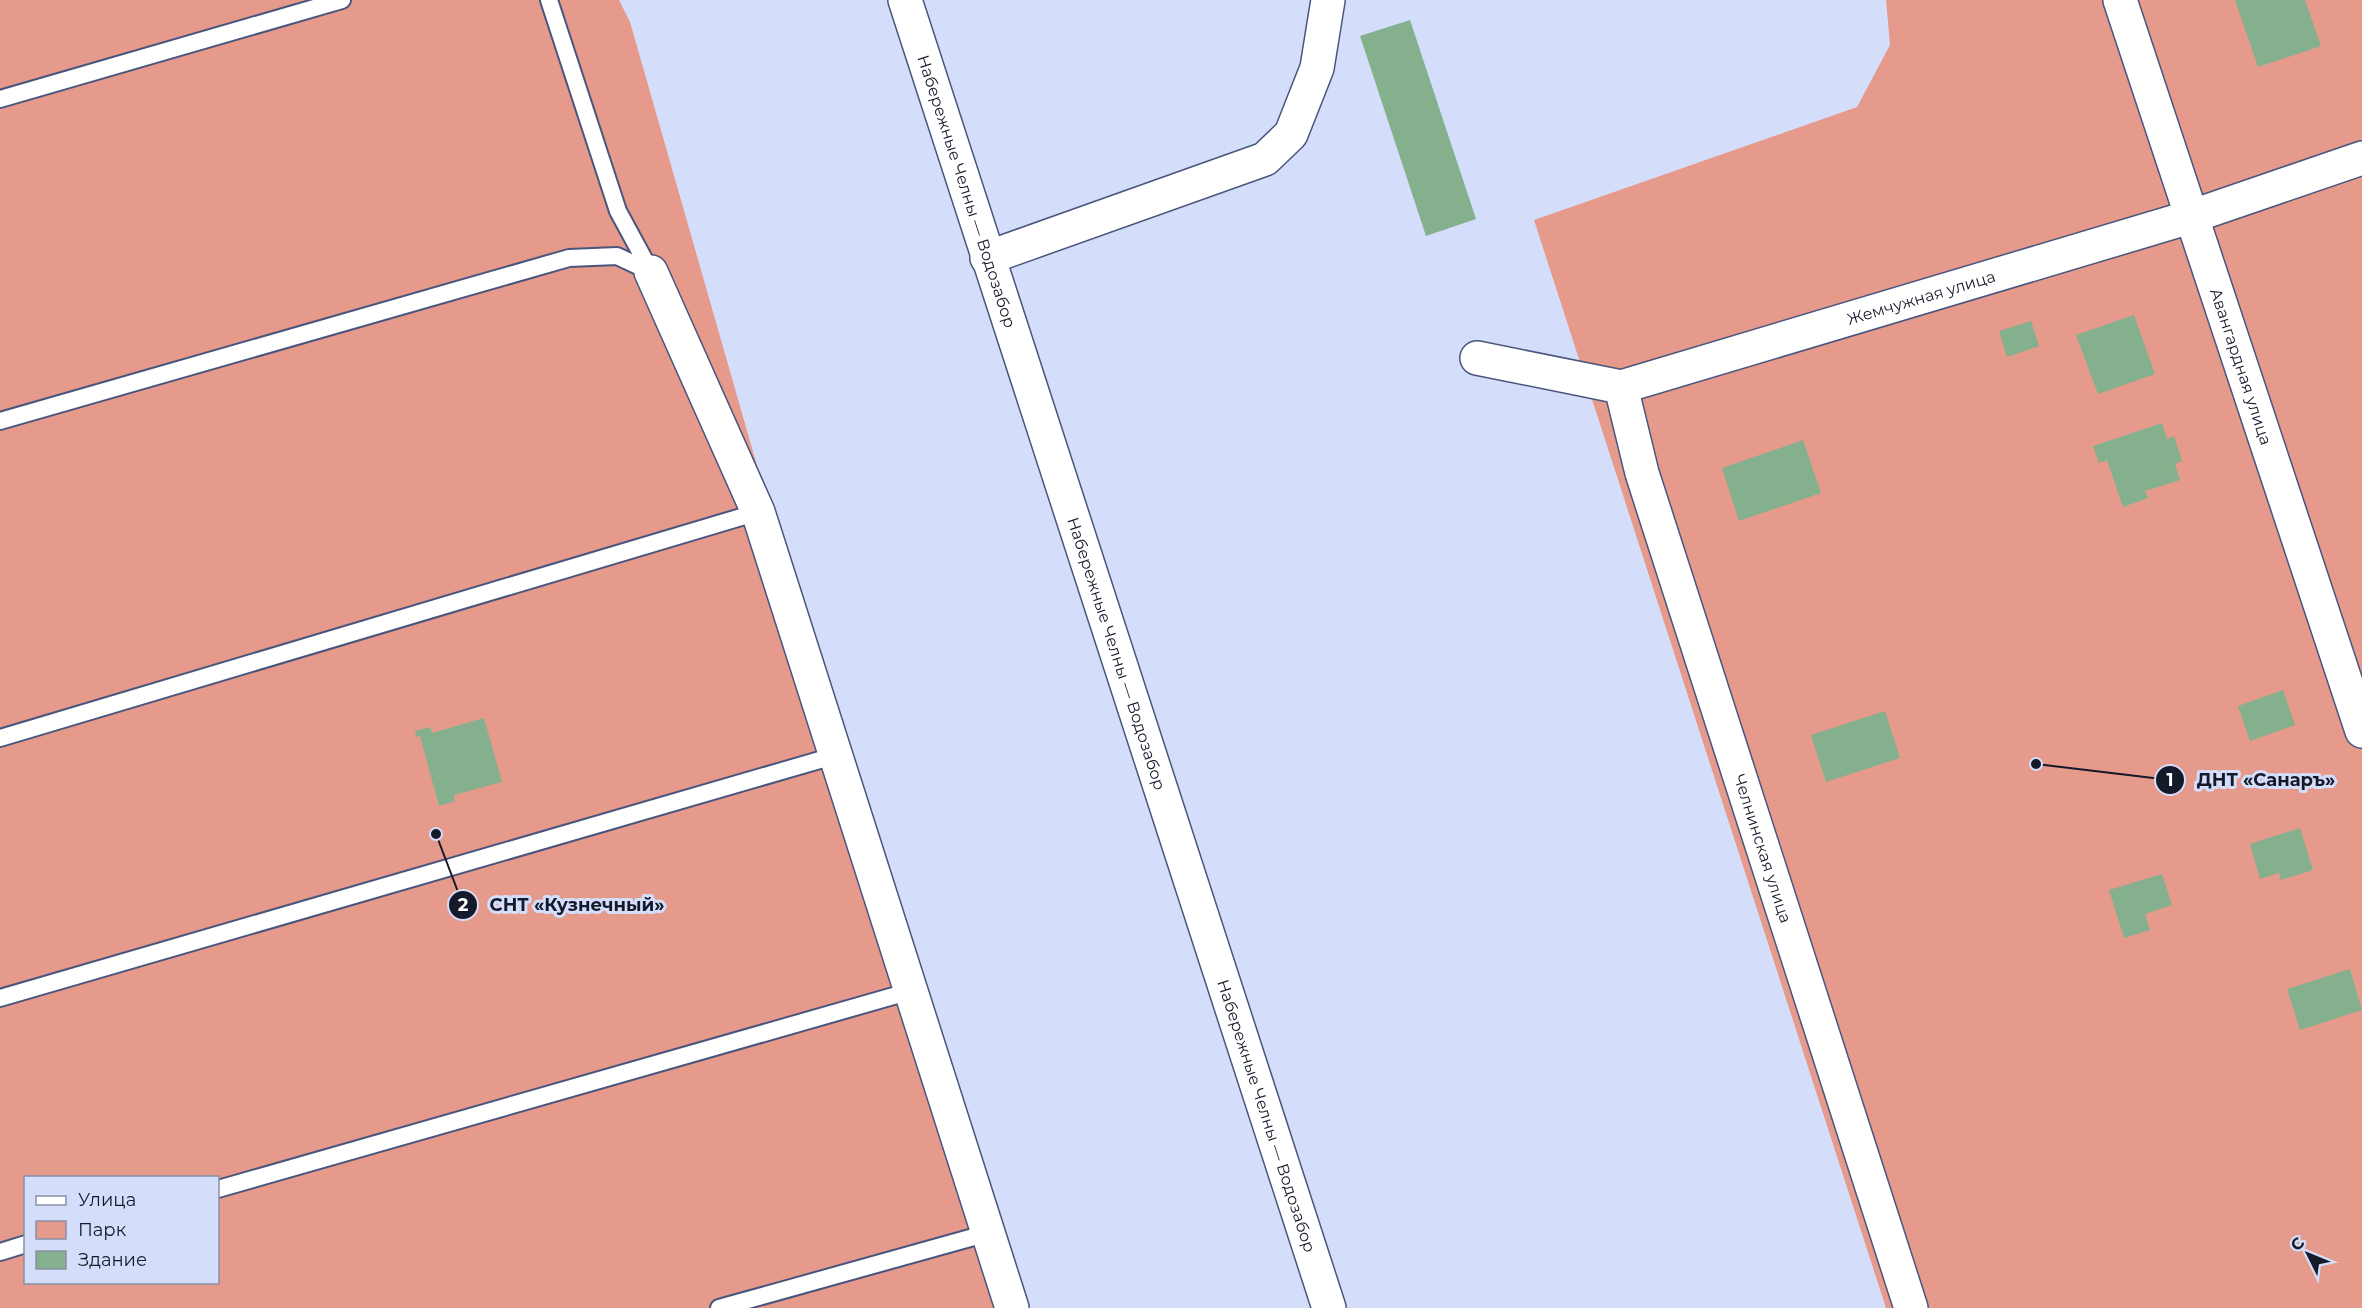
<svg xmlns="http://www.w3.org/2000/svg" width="2362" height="1308" font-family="Montserrat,sans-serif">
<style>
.green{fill:#e59a8c;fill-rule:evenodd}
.building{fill:#85b08e}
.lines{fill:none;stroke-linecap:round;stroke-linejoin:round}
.service-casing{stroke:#49557d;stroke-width:20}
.minor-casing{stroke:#49557d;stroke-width:36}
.secondary-casing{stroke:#49557d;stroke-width:36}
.service{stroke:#fff;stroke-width:16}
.minor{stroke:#fff;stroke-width:33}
.secondary{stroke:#fff;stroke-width:33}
.labels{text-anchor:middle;stroke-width:6;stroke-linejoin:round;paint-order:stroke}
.street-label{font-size:16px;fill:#151a2a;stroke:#d4defa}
.leader{fill:none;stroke:#151a2a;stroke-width:2}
.callout-dot{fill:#151a2a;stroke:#d4defa;stroke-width:2}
.mark-label{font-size:18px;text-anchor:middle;font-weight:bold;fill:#fff}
.callout-label{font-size:18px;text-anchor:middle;font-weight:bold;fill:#151a2a;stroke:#d4defa;stroke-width:6;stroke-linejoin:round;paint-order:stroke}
</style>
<rect width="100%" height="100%" fill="#d4defa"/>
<path class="green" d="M0 0H619L630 22 764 490 1022 1308H0ZM26 1178H218V1282H26Z
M1886 0H2362V1308H1886L1534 220 1857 107 1890 45Z"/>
<path class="building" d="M2235 0H2305L2321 46 2258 67Z
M1410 20 1476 219 1426 236 1360 36Z
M2134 315 2155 374 2098 394 2076 335Z
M2031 321 2039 346 2007 357 1999 331Z
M2162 423 2167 439 2174 436 2182 461 2175 464 2180 480 2145 491 2148 498 2123 507 2107 460 2099 463 2093 446Z
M1803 440 1821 493 1739 521 1722 468Z
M2283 690 2295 725 2250 741 2238 706Z
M1885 711 1900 758 1826 782 1811 735Z
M484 718 502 782 454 795 455 801 439 806 420 736 416 737 415 731 430 727 432 733Z
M2300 828 2313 870 2281 880 2279 873 2260 879 2250 844Z
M2162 874 2172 905 2145 914 2150 930 2124 938 2109 890Z
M2350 969 2362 1010 2300 1030 2287 989Z"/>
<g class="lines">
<g class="service-casing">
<path id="service" d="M549 0 618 211 651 272
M0 99 342 0
M0 421 569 258 617 256 651 272
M0 738 758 512
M0 998 837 755
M218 1189 911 991
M0 1252 26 1244
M719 1308 988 1233"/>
</g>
<g class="minor-casing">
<g id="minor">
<path id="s1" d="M2120 0 2362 731"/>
<path d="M987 258 1265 159 1291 134 1317 68 1328 0"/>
<path d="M651 272 758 512 1012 1308"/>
<path id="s2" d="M1477 358 1621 387 2190 217 2362 158"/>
<path id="s3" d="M1621 387 1642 473 1911 1308"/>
</g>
</g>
<g class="secondary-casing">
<g id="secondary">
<path id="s4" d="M905 0 1329 1308"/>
</g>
</g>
<use href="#service" class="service"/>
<use href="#minor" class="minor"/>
<use href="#secondary" class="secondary"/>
</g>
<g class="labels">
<g class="street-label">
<text dy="6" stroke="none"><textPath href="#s4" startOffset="201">Набережные Челны — Водозабор</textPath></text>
<text dy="6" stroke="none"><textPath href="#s2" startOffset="460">Жемчужная улица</textPath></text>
<text dy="6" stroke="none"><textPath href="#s1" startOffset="386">Авангардная улица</textPath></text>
<text dy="6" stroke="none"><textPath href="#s4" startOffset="687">Набережные Челны — Водозабор</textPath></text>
<text dy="6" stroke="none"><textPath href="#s3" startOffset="483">Челнинская улица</textPath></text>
<text dy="6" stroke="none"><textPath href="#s4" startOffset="1173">Набережные Челны — Водозабор</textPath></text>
</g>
</g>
<path class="leader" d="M2036 764L2170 780M436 834L463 905"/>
<g class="callout-dot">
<circle cx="2036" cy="764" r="6"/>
<circle cx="436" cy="834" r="6"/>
<circle cx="2170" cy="780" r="15"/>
<circle cx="463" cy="905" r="15"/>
</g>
<g class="mark-label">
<text x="2170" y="786">1</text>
<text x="463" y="911">2</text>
</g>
<g class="callout-label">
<text x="2266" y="786">ДНТ «Санаръ»</text>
<text x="577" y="911">СНТ «Кузнечный»</text>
</g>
<rect x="24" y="1176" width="195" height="108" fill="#d4defa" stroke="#8890a7" stroke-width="1.5"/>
<rect x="36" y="1196" width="30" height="9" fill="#ffffff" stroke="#8890a7" stroke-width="1.5"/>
<text x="78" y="1206" font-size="18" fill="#151a2a">Улица</text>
<rect x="36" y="1221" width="30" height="18" fill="#e59a8c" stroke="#8890a7" stroke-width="1.5"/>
<text x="78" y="1236" font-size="18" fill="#151a2a">Парк</text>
<rect x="36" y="1251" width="30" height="18" fill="#85b08e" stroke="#8890a7" stroke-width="1.5"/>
<text x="78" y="1266" font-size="18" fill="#151a2a">Здание</text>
<g transform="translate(2308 1254) rotate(313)" stroke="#d4defa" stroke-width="4.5" paint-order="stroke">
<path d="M0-4.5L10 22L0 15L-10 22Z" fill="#151a2a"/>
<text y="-9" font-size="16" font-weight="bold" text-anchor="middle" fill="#151a2a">С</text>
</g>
</svg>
